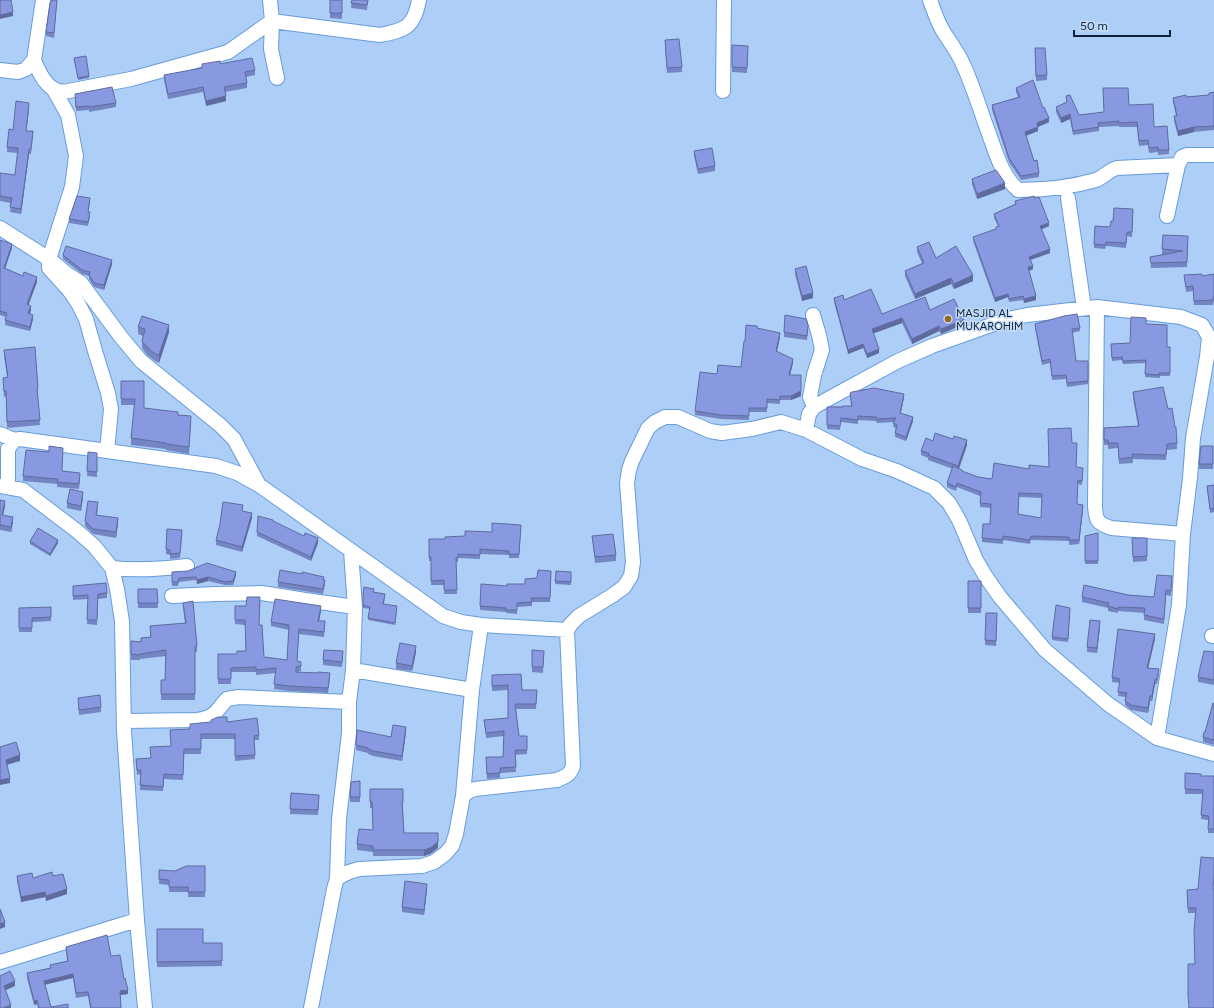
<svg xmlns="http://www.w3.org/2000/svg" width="1214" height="1008" font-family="Figtree,sans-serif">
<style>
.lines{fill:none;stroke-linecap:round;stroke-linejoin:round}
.minor-casing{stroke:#679cdb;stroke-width:16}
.minor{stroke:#fff;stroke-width:14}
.wall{fill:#7584c2;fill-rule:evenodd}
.shaded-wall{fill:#5f6b9e}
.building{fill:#8899e2;stroke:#5f6b9e;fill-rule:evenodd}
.poi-dot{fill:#976618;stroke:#c4daf5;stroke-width:1.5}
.labels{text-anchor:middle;stroke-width:3;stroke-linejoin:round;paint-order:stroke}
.poi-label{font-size:11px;fill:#0c223b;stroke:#c4daf5;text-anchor:start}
</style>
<rect width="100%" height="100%" fill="#adcef6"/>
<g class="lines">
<g class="minor-casing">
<path id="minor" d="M270 0 272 21 380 35C406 30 414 27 419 0
M930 0C934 11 937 21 943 31 949 41 957 51 962 62 973 85 980 110 989 134 996 153 1002 176 1018 190 1042 190 1072 187 1096 180 1104 177 1109 170 1117 168L1178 165
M272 21 271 49 277 78
M34 60C38 70 44 84 54 89 56 91 61 91 63 92L131 79 228 52 272 21
M0 70 18 72 26 69 34 60 43 0
M54 90 68 115 76 156 72 187 49 259V268L69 290 78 303 86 319 95 351 108 393 111 409 107 451
M723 91 724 0
M1068 198 1084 308
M1167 216 1178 165 1182 157 1187 155H1214
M0 228 49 259 67 274 81 283 121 337 141 361 220 425 234 439 259 485
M1097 307 1095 506C1096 521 1097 523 1111 528L1183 534
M813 315 819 335 822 350 814 375 810 397 814 407
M806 430 809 414 814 407 828 399 898 361 932 346 1008 319 1027 315 1097 307 1181 317 1202 325 1209 337 1207 357 1193 438 1190 478 1183 534 1179 605 1157 738
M0 434 14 440 20 439 216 466 237 473 259 485 443 616 461 622 481 625 567 630
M0 486 23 490 77 531 94 546 112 568 117 589 122 621 124 731 137 920 145 1008
M8 486V449L14 440
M112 568C137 571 161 569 187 566
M172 596 216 594 262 593 305 600 355 607
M1212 636H1214
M353 670 472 690
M124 721 197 720C216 717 215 712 227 699L239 697 349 702
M463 796 472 690 481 625
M337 878 339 819 349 733V702L353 670 355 607 351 551
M0 962 137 920
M311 1008 334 889 337 878 349 872 359 869 422 866 434 862 445 854 452 846 456 834 463 796 469 791 475 789 557 780C566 776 570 775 573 766L567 630 571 624 579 616 613 595 624 587 631 576 633 562 628 496 627 483 629 470 632 461 648 428 655 422 665 417H678L710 431 722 433 752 429 781 422 806 430 862 459 897 471 934 488 949 503 959 520 976 560 986 577 1000 597 1045 650 1108 704 1157 738 1214 754"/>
</g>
<use href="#minor" class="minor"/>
</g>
<path class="wall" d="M52 0H57L54 38 46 36V32Z
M330 0H342V19L330 18Z
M352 0H368L367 10 351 8Z
M665 45 682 67V72L667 73Z
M732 45 748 46 747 73 732 72Z
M1035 48 1047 75V80L1036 81Z
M74 58 89 76V78L78 80Z
M202 64H220L255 70V75L246 77 247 83V88L225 92 226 101 206 106 203 92 168 99 164 80V75L202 68Z
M1016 88 1043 108 1049 122 1038 127V131L1026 136 1034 161 1039 173V177L1021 180 1009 162 992 110V105L1018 97 1016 92Z
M1103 88 1129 105 1154 127 1169 150V154L1158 155V152L1149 153 1148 145 1139 146 1137 127H1119V126L1099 127V131L1073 135 1070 119 1061 123 1056 112V107L1067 103 1066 96 1079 115 1104 112Z
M1214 92V132V130L1194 132 1178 136 1174 121V116H1176L1173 102V98L1186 97 1209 95Z
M75 94 116 103V107L89 112V110L76 111Z
M29 108 26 131 33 136 31 154H29L21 214 10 212 11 203 0 201V173L15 175 18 153 7 152V147L13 130Z
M694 151 715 166V171L698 174 694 156Z
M972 179 1005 189 977 199 972 184Z
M1034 198 1049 226 1042 229 1050 253 1031 260 1033 269 1029 271 1036 300 1024 303 1023 300 1009 302 1008 297 995 302 973 241V237L996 229V227L998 226 994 218V214L1015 204V201Z
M90 203 88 212 90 216 88 226 69 223V219Z
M1133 209 1132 237 1127 236 1126 248 1106 246 1105 249 1094 248V244L1110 227 1113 221Z
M1163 235 1188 241 1187 267 1151 268 1150 257 1164 254H1162Z
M0 240 12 248 5 268 37 282 28 305 31 310 30 314 33 319 30 331 5 325V320L6 317 0 315Z
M917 247 936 258 973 281 954 289 951 284 915 299 905 276V271L922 263 917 252Z
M63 255 112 264 104 290 94 287 89 279V276L82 274 63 259Z
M795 269 813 298 802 301 795 274Z
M1214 274V301L1213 305H1194L1193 291 1186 292 1184 275 1202 276Z
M834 298 844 300 882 314 930 310 964 324 941 334 939 331 912 344 902 323 873 333 879 353 867 358 863 348 848 354 834 302Z
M1035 324 1080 328V331L1072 333 1076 361H1088V384L1067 387 1066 379 1052 380 1050 363 1042 365 1035 328Z
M1146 324 1167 347H1170V376H1160V378L1145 377 1146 363 1123 364 1122 360 1112 361 1111 344 1130 343Z
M138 327 169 332 159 363 155 361 147 355 142 348V341L143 336 138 334Z
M757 328 780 337 777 352 793 363 790 375 801 396 791 400H780V404L767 403V412H749V420L721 419 695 415V411L717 374 741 367 745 341Z
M808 329 807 340 784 337V332Z
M4 350 38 388V393H37L40 425 7 428 6 396 4 397 3 383V378L7 377 4 356Z
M121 381 144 408 178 415 191 422 189 454 166 450V449L131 445V438L135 405H121Z
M1133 392 1168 409 1177 443V449L1167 450 1166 460 1133 459V463L1119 464 1118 448 1108 449V445H1104V428L1138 426 1133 398Z
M850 393 904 397 901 413 913 421 906 441 895 437V433L896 428 893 427 894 422 877 423 876 421 858 420V424L841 422 840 430 827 429V407L851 406Z
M1072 443 1076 467 1083 472 1082 485 1078 484 1077 504 1083 509 1079 544 1069 545V541L1031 540 1030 544 1003 540V544L982 542V538L990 524 991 508 980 507V496L957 487 956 491 947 487V483L953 469 928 460V458L921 455V451L967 445 959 469 962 472 978 477 992 479 1029 469 1049 467ZM1019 497 1042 498 1041 518 1018 514Z
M1213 446V469H1199V464Z
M88 452 97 453V477L87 476Z
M63 471 80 478 79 489 57 487V484L23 481V476Z
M1214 485V512L1210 513 1207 486Z
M83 497 81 511 67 508V503Z
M0 500 5 506 3 515 13 522 11 532 0 530V531Z
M98 507 97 515 118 523 116 538 93 534 85 526V521Z
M243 511 252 518 242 552 216 545V540Z
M273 522 318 543 311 561 257 536V532Z
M521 529 519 558H509V555L480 554V559L458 558V562H456L457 594H444V585H431V561H429V539H445L492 532Z
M1098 533V564H1085V536Z
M182 536 180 558 170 559V555L166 554V549Z
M592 536 616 555V561L595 563Z
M30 541 58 543 50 556 30 544Z
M1132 543 1147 556V561L1133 562Z
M551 571 550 602H532V606L517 607V614L506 613V612L480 610V606L507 586 525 584V579L537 578Z
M172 572 236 575 233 585H225L208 581 197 584 196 580 179 582 178 586H172Z
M571 572V585L555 584V581Z
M1172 576 1171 596 1166 595 1164 624 1144 620V613L1118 611V613L1108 611V608L1082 602V597L1128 595 1154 597Z
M324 580 325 585 323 594 278 587V582Z
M968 581H981V613H968Z
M73 586 107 593V598L98 599 97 625 87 624 88 599 73 600Z
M138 589H157L158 608H138Z
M374 592 385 596 384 604 397 609 395 625 368 620 370 609 363 608V595Z
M260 602 259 625 264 657 287 660 289 630 271 626V622L321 611 319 621 325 626 324 637 299 634 297 661 301 662V671L296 672 330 678 328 693 289 691 274 689 276 673 256 675V672H231V684H218V654H237L246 651 245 625 235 624V606H246Z
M183 603 197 646V652H195V700H161V680H165L166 656 140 659V660H131V641L141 642V638L150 637V626L185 623 183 608Z
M19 608 51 617V621L32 622V632H19Z
M1070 608 1068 642 1052 640V637Z
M997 618 996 646 985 645V640Z
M1100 626 1097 653 1087 652V647Z
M1155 639 1148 668 1159 674 1157 684H1155L1152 701H1150L1148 713 1131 710 1125 705 1126 697 1118 696 1120 683 1112 682V677Z
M532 650 544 651 543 673 532 672Z
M416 652 412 671 396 669V663Z
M1214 652V685L1198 682V677Z
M343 657 342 667 323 665V660Z
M492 675 522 690H537L536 709H516L519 736H527V754L515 755 516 772 500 773V778L487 779 486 757H503L504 736 486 738 484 720 508 718V690L492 691Z
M78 698 101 707V712L79 715 78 703Z
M1214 704V745L1203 742V737L1205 732Z
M227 722 259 735V740H254L255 759 235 761V739H201V754H184L183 780 164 779 163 791 140 790 141 774 137 775 136 759 150 758 170 746 190 729Z
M406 732 402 761 373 756 368 754V753L356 750V745Z
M1185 773 1201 776H1214V833H1208V820L1201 819 1203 794H1185Z
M360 781V802H350V797Z
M370 789H403V808L404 833H438V848L430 854 424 856H373V852L357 850V844L373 830 372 808H370Z
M291 793 319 800 318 815 290 814Z
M205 866V897H188V892H169V885L159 884V879L175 871Z
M17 876 33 878 53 876 67 894 46 901 45 897 21 902 17 881Z
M1214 880 1213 889 1214 1008H1189L1188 964H1195V913H1188L1187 895 1198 889Z
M427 889 424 915 402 912V907Z
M157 929 203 943H222V966L157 967Z
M66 947 111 956 124 979 128 994 120 995 121 1008H90L88 996 76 998 73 978 45 984 51 1007 68 1008H38L37 1004 34 1005 27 978V973L50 968V965L67 961Z"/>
<path class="shaded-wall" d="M13 12V16L0 19V15Z
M226 96V101L206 106V101Z
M29 103V108L26 136V131Z
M1070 114V119L1061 123V118Z
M1049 118V122L1038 127V131L1025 136V132L1037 123Z
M1194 127V132L1178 136V131Z
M29 149V154L21 214V209Z
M1005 183V189L977 199V194Z
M1049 223V226L1040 230V226Z
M12 244V248L4 272V268Z
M1050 249V253L1029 260V257Z
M112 260V264L104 290V285Z
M1033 266V269L1028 271V267Z
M973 275V281L954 289V284Z
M37 277V282L27 309V304Z
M951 278V284L915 299V294Z
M813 293V298L802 301V296Z
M1008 294V297L995 302V298Z
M1036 296V300L1024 303V299Z
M31 306V310L28 318V313Z
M33 315V319L30 331V327Z
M902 318V323L872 334V329Z
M964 320V324L941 334V329Z
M169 325V332L159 363V355Z
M939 326V331L912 344V339Z
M780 333V337L776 355V351Z
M863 344V348L848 354V350Z
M879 349V353L867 358V354Z
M793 359V363L789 379V375Z
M801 375V396L791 400V396Z
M904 394V397L900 416V413Z
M913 417V421L906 441V437Z
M967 440V445L958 471V466Z
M83 492V497L81 511V506Z
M5 501V506L2 520V515Z
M1083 505V509L1079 544V540Z
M252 513V518L242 552V547Z
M13 517V522L11 532V527Z
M118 518V523L116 538V532Z
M318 538V543L311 561V557Z
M58 540V543L50 556V554Z
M236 572V575L233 585V581Z
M208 577V581L197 584V580Z
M321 606V611L318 626V621Z
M1100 621V626L1097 653V648Z
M1155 634V639L1147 673V668Z
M416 646V652L412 671V666Z
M1155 679V684L1152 701V696Z
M1150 696V701L1148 713V708Z
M406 727V732L402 761V756Z
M20 755V761L6 765V760Z
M10 778V783L0 785V780Z
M438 842V848L430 854 424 856V850Z
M427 884V889L424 915V910Z
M67 889V894L46 901V896Z
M45 892V897L21 902V897Z
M5 922V927L0 929V924Z
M73 974V978L44 985V981Z
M15 981V986L4 991V986Z
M128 990V994L120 995V991Z
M37 1000V1004L34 1005V1001Z
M11 1005V1008H3Z"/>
<path class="building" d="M0 0H11L13 12 0 15Z
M52 0H57L54 33 46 32 50 3Z
M330 0H342V13H330Z
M352 0H368L367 5 351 3Z
M679 39 682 67 667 68 665 40Z
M732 45 748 46 747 68 732 67Z
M1035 48H1045L1047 75 1036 76Z
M86 56 89 76 78 78 74 58Z
M252 58 255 70 245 72 247 83 224 87 226 96 206 101 203 87 168 94 164 75 202 68V64L220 61V64Z
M1033 80 1043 108 1044 107 1049 118 1037 123 1038 127 1025 132 1034 161 1037 160 1039 173 1021 176 1009 158 992 105 1020 97 1016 88Z
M112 87 116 103 89 107V106L76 107 75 94Z
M1103 88H1128L1129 105 1153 104 1154 127 1167 126 1169 150H1158V147L1149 148 1148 140 1139 141 1137 122 1119 123V121L1098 123 1099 127 1073 131 1070 114 1061 118 1056 107 1067 102 1066 96 1070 95 1079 115 1104 112Z
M1214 92V127V126L1194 127 1178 131 1174 116H1177L1173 98 1186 95V97L1209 95V93Z
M16 101 29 103 26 131H33L31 149H29L21 209 10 207 12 198 0 196V173L15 175 18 148 7 147 9 129 13 130Z
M712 148 715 166 698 169 694 151Z
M996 170 1005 183 977 194 972 179Z
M77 196 90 198 88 212H90L88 222 69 219Z
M1034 196V198L1039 197 1049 223 1040 226 1050 249 1029 257 1033 266 1028 267 1036 296 1024 299 1023 296 1009 299 1008 294 995 298 973 237 996 229V227L999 226 994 214 1016 204 1015 201Z
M1114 208 1133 209 1132 232H1127L1126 243 1106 242 1105 245 1094 244 1095 226 1110 227 1111 221H1113Z
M1163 235 1188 236 1187 262 1151 263 1150 257 1183 251 1162 249Z
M0 240 12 244 4 268 23 276 24 272 37 277 27 304 31 306 28 313 33 315 30 327 5 320 7 313 0 311Z
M929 242 936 258 956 246 973 275 954 284 951 278 915 294 905 271 924 263 917 247Z
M66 246 112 260 104 285 94 283 89 275 90 272 82 270 63 255Z
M806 266 813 293 802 296 795 269Z
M1202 274V276L1214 274V296L1213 300 1194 301 1193 286 1186 287 1184 275Z
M871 289 882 314 925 297 930 310 954 299 964 320 941 329 939 326 912 339 902 318 872 329 879 349 867 354 863 344 848 350 834 298 843 295 844 300Z
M1077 314 1080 328 1072 329 1076 361H1088V381L1067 383 1066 375 1052 376 1050 359 1042 361 1035 324 1064 316Z
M785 315 806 319 808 325 807 336 784 332Z
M142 316 169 325 159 355 155 354 147 347 142 341 145 329 138 327Z
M1131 317 1146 318V324L1167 325V347H1170V373H1159L1160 375 1145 374 1146 360 1123 361 1122 357 1112 358 1111 344 1130 343Z
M746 325 757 326V328L780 333 776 351 793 359 789 375H801V391L791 396H780V400L767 399V408H749V416L721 415 695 411 700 372 717 374 718 365 741 367 744 341H745Z
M35 347 38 388H37L40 420 7 422 6 391H4L3 378 8 377 4 350Z
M121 381H144V408L178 412V415L191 416 189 447 166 444V443L131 438 135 399H121Z
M1163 387 1168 409 1172 408 1175 427H1176L1177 443 1167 444 1166 455 1132 454 1133 457 1119 459 1118 443H1108V440H1104V428L1139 426 1133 392Z
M874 388 904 394 900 413 913 417 906 437 895 433 897 425 893 423 896 418 877 419 876 417 858 416V420L841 418 840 426 827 425V407H843V406H852L850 393 852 392Z
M1071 428 1072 443H1077L1076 467 1083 468 1082 481 1078 480 1077 504 1083 505 1079 540H1069V537L1031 536 1030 540 1003 536V540L982 538 983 524H990L991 504 980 503 981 492 957 483 956 487 947 483 953 466 962 470V471L978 477 992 479 994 463 1029 469V465L1049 467 1048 429ZM1019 493 1042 494 1041 518 1018 514Z
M935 433 953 439 954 436 967 440 958 466 928 455 929 453 921 451 926 438 933 441Z
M49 446 63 448 62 471 80 473 79 484 57 482 58 479 23 476 26 450 49 452Z
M1201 446H1213V464H1199Z
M88 452 97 453V472L87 471Z
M1214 485V508L1210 509 1207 486Z
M70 489 83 492 81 506 67 503Z
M0 500 5 501 2 515 13 517 11 527 0 525V526Z
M88 501 98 502 96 515 118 518 116 532 93 529 85 521Z
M223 502 243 505 242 511 252 513 242 547 216 540 220 524Z
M258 516 273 520V521L304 536 305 533 318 538 311 557 257 532Z
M492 523 521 525 519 554H509V551L480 549V555L458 554V558H456L457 590H444V580L431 581V557H429V539H445V537L465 536V531L492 532Z
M38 528 58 540 50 554 30 541Z
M167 529 182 530 180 553 170 554V550L166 549Z
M1098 533V561H1085V536Z
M613 534 616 555 595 557 592 536Z
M1132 538H1147V556L1133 557Z
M207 563 236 572 233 581 225 582 208 577 197 580 196 577 179 578 178 582H172V572L188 571Z
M280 570 302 574V572L324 577 323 580H325L323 589 278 582Z
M538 570 551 571 550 598H531L532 602 517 603V610H506V608L480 606 481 584 507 586V584H525V579L537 578Z
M556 571 571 572V582L555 581Z
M1157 575 1172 576 1171 591 1166 590 1164 619 1144 615 1145 608 1118 607V609L1108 606 1109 603 1082 597 1084 585 1128 595 1154 597Z
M968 581H981V608H968Z
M106 583 107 593 98 594 97 620H87L88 595 73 596V586Z
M364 587 374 589 373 592 385 594 383 604 397 606 395 623 368 618 370 607 363 605V595Z
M138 589H157L158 603H138Z
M247 597H260L259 625H262L264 657 287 660 289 625 271 622 275 599 321 606 318 621H325L324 632 299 629 297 661 301 662V666L296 667V672L318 673V672L330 673 328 688 289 686 274 684 276 668 256 670V667L231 668V679H218V654H237V651H246L245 620H235V606H246Z
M193 601 197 646H195V694H161V680H165L166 650 140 654V655L131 654V641L141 642V638L151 637 150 626 186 623 183 603Z
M1056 605 1070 608 1068 639 1052 637Z
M51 607V617L32 618V628H19V608Z
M986 613H997L996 641 985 640Z
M1090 620 1100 621 1097 648 1087 647Z
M1118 629 1155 634 1147 668 1159 669 1157 679H1155L1152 696H1150L1148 708 1131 705 1125 701 1127 693 1118 692 1120 679 1112 677Z
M400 643 416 646 412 666 396 663Z
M324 650 343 651 342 662 323 660Z
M532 650 544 651 543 667H532Z
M1204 651 1214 652V680L1198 677Z
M521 674 522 690H537L536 704H515L519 736H527V750H515L516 767 500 768V773L487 774 486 757H503L504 731 486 733 484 720 508 718V685L492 686V675Z
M100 695 101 707 79 710 78 698Z
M1213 703 1214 704V740L1203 737 1204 732H1205Z
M218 717H227V722L257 718 259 735 254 736 255 755 235 756V734H201V749H184L183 775 164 774 163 787 140 785 141 770H137L136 759 151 758 150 747 171 746 170 730 190 729V724L211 722V720Z
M393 725 406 727 402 756 373 751 368 749V748L356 745 357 730 391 737Z
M16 742 20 755 6 760 10 778 0 780V747Z
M1185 773 1201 774V776H1214V829H1208L1209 816 1201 815 1203 790 1185 789Z
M360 781V797H350L351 782Z
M370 789H403V802H402L404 833H438V842L430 848 424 850H373V846L357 844 359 829 373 830 372 802H370Z
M291 793 319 795 318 810 290 809Z
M1201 857 1214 858V875L1213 889H1214V1008H1189L1188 995V964H1195L1194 931 1196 908H1188L1187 890 1198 889Z
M186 866H205V892H188V887H169V880L159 879V870L175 871Z
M52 872 53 876 63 874 67 889 46 896 45 892 21 897 17 876 32 873 33 878Z
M405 881 427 884 424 910 402 907Z
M0 909 5 922 0 924Z
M157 929H203V943H222V961L157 962Z
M107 935 111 956 120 955 124 979 125 978 128 990 120 991 121 1008H91L88 992 76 993 73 974 44 981 51 1007 68 1004V1008H39L37 1000 34 1001 27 973 51 968 50 965 68 961 66 947Z
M10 971 15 981 4 986 11 1005 3 1008H0V976Z"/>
<circle class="poi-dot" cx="948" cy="319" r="4"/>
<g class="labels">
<g class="poi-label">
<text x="956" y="317">MASJID AL<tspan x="956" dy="13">MUKAROHIM</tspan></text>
</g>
</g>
<path d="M1074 30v6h96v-6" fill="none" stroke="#0c223b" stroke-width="2"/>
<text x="1080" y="30" font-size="12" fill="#0c223b" stroke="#c4daf5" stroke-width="3" paint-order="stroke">50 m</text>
</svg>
